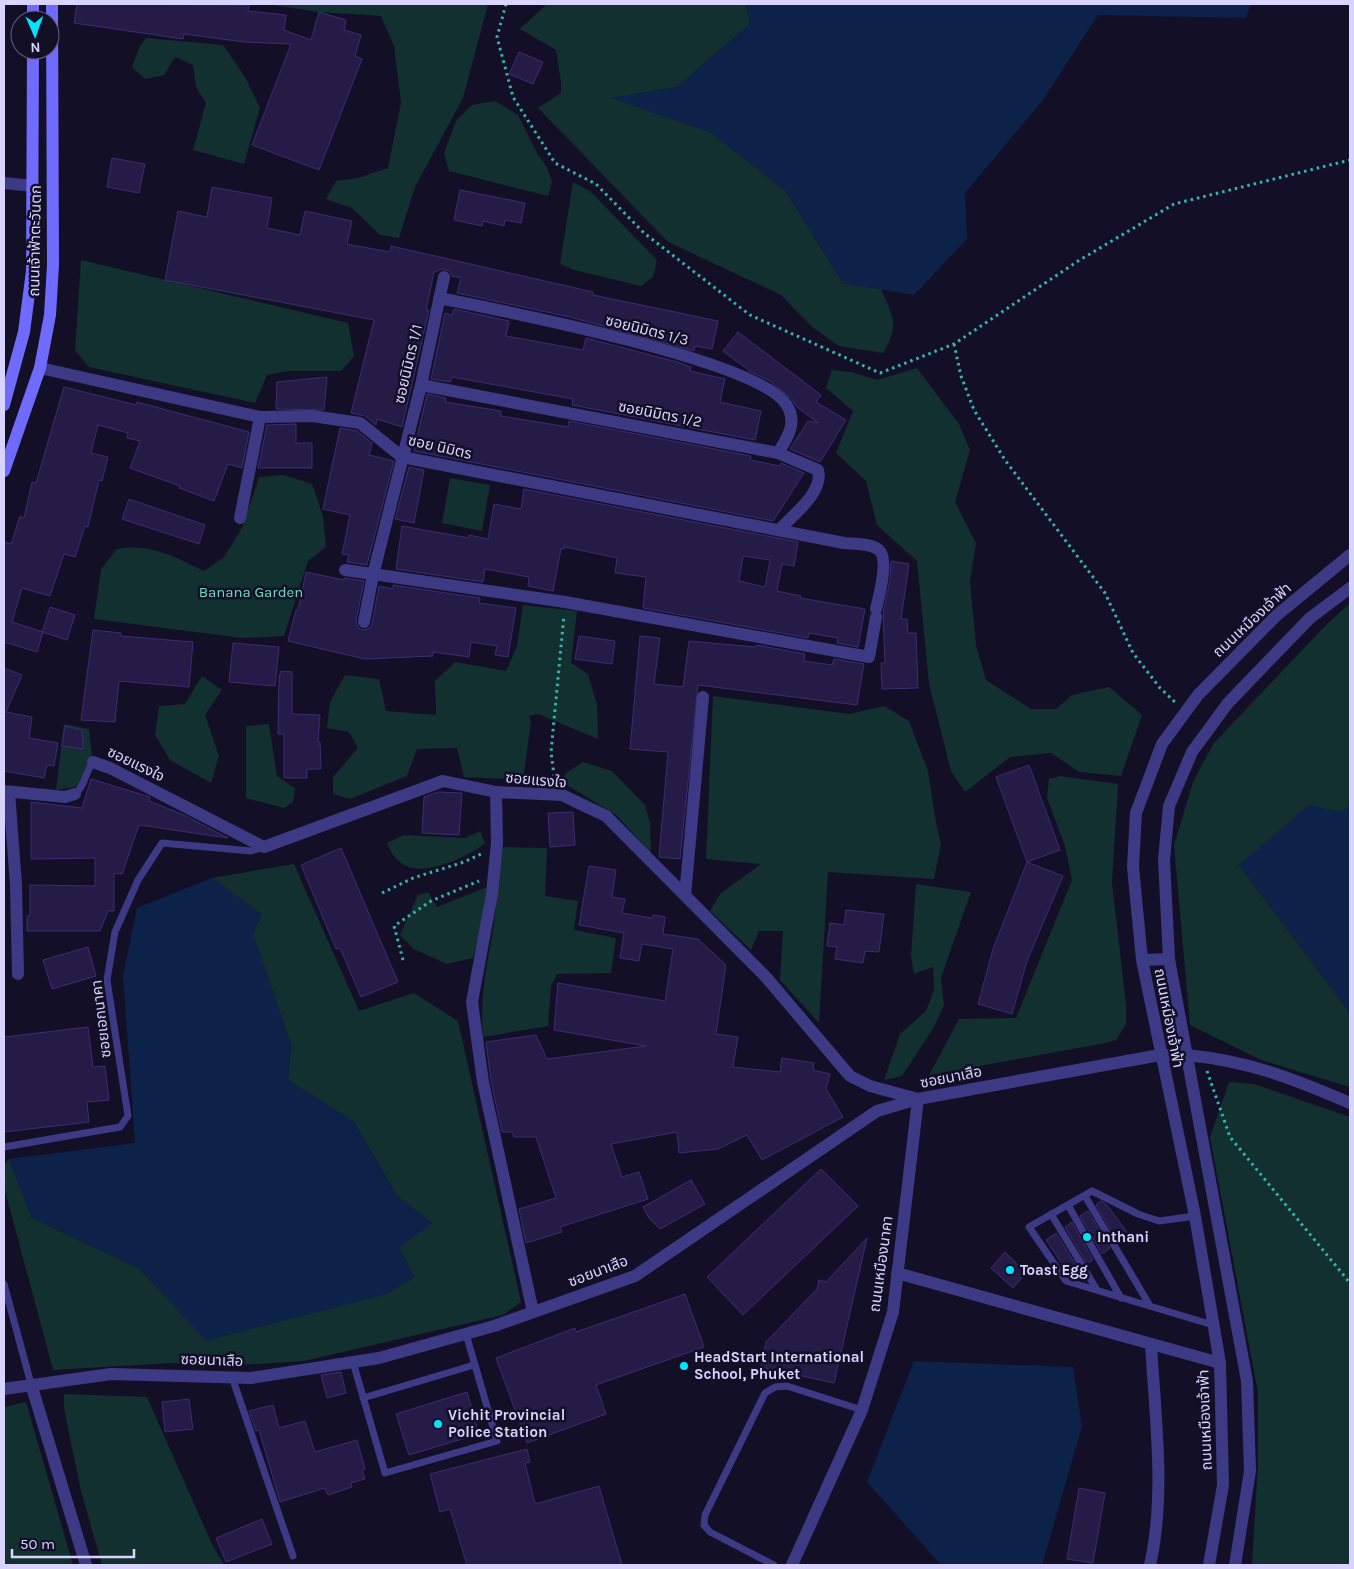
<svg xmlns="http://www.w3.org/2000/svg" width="1354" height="1569" font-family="Karla,'Noto Sans Thai',sans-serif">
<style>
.green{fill:#12302f}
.water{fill:#0c2248}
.building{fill:#241b47;stroke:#3b2d73;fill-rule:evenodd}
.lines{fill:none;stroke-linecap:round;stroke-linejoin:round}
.path{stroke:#2fb8b0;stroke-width:3;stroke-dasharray:2.5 4;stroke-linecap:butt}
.service{stroke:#3d3a85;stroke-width:7}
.minor{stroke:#3d3a85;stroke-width:12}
.tertiary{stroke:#3d3a85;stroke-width:12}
.secondary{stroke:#6f6bff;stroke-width:12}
.poi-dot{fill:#00e5ff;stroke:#130f26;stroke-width:2}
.labels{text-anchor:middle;stroke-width:5;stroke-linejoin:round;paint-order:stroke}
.street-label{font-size:15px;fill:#d9d4ff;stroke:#130f26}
.park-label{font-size:15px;fill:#5fe0c0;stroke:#130f26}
.poi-label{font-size:15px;font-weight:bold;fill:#d9d4ff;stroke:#130f26;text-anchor:start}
</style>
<rect width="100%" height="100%" fill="#130f26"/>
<path class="green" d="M266 4H488L463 98 415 187 399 238 380 235 352 208 326 199 336 181 358 178 388 168 401 103 394 46 381 16 319 12Z
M547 4H746L750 24 677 87 612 98 710 132 785 190 843 283 881 289C893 317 900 325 883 353L839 346 812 327 781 295 668 242 538 108 561 93V82L556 50 520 29Z
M146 38 223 45 245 77 260 108 244 164 193 150 206 103 196 87 193 65 175 57 164 75 145 79 132 67 140 46Z
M495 101 518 115 538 155 547 167 552 182 548 196 449 171 444 153 456 121 472 105Z
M573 182 590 191 657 260 653 277 641 286 574 270 560 264Z
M81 260 348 323 354 356 341 371H288L267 375 255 403 89 367 75 350Z
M917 368 959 424 970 450 955 502 976 543 970 581 976 645 986 680 1031 709H1056L1072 695 1109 687 1142 715 1121 776 1079 772 1051 753 1010 757 965 792 951 771 929 684 917 561 877 525 866 481 836 453 853 411 826 388 832 370 851 372 877 380Z
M284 475 312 484 323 516 326 547 308 561 284 636 242 638 94 619 101 569 117 549C151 543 174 557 204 571L224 557 242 528 259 477Z
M450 478 490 485 482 531 442 523Z
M1350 603V807L1341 812 1309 806 1239 865 1350 1013V1087L1261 1060 1190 1025 1174 845 1193 782 1213 744 1325 626Z
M523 605 577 611 571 663 588 674 597 705 598 739 538 714 529 716 531 722 523 780 464 777 457 748 417 749 407 776 350 799 333 794V777L358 748 349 732 327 728 330 702 345 675 379 679 386 711 436 715 435 681 455 662 506 671 517 646Z
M202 676 222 690 205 715 219 756 211 783 170 760 155 735 159 706 185 704Z
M713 696 849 714 884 706 909 721 928 771 936 823 941 844 934 879 828 872 819 1023 780 980 783 931H759L751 950 710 911 720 894 761 864 706 859Z
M64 724 89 729 92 756 80 786 56 790Z
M269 724 277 776 295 788 293 802 284 808 246 798V726Z
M583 762 612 771 645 805 650 823 651 853 616 815 562 782 566 773Z
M1060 776 1118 784 1112 883 1126 1004V1024L1116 1040 1101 1044 929 1075 959 1019 1016 1018 1072 880 1065 846 1047 798 1049 779Z
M480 831 485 843C470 856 433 872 413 868 400 866 390 853 387 843L404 835 465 838Z
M501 847 547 848 545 896 578 901 574 930 616 938 611 973 557 974 551 986 548 1026 483 1037C480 999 485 974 492 937 497 907 498 877 501 847Z
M294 864 359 1011 414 993 458 1021 521 1302 503 1315 304 1361 225 1366 172 1363 53 1370 4 1187V1165L9 1159 32 1218 140 1269 206 1340 386 1294 414 1277 399 1247 432 1223 397 1196 354 1122 288 1080 291 1045 253 934 261 914 212 878Z
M916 884 971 892 941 978 944 1005 934 1027 902 1076 884 1080 900 1034 926 1011 934 990 933 967 914 974 911 956Z
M487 887 483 918 473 958 447 964 414 949 400 935 418 895 428 892 437 907Z
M1229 1082 1254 1084 1350 1117V1565H1252L1258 1464V1393L1210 1137Z
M64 1394 147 1397 211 1542 224 1565H102L81 1491 64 1409Z
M26 1402 73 1565H4V1407Z"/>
<path class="water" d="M746 4H1251L1246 18 1098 15 1043 100 965 193 967 239 914 295 843 283 785 190 710 132 611 98 677 87 750 24Z
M1309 805 1341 812 1350 807V1013L1239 865Z
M212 878 261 914 253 934 291 1045 288 1080 354 1122 397 1196 432 1223 399 1247 414 1277 386 1294 206 1341 140 1269 32 1218 9 1159 135 1143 123 976 137 908Z
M914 1361 1073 1367 1082 1426 1042 1565H941L867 1482Z"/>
<path class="building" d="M77 4 249 5 248 11 286 15 284 30 311 40 319 12 346 20 344 30 361 35 355 56 362 59 319 170 252 145 291 44 244 42 184 34 183 39 74 23Z
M519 52 543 62 533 84 509 74Z
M112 158 145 164 139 193 107 187Z
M212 187 272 198 267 228 300 235 305 211 352 221 347 244 390 252 391 246 593 292V295L718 321 712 349 695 346 694 351 570 317 457 293 461 278 452 276 449 271 442 269 434 272 426 310H429L402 427 377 419 376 425 365 416 351 413 374 320 165 280 178 211 207 217Z
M460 190 525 203 521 223 505 220 504 226 483 221 482 226 454 220Z
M454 309 509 321 506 336 583 350 586 338 677 362 691 367 690 371 725 379 720 402 761 411 755 440 572 405 573 399 452 377 450 382 431 379 445 313 452 315Z
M738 332 821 395 816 402 846 420 820 462 790 449 808 421 818 423 797 407 791 398 770 381 751 372 723 351Z
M327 377 324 410 276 409 277 382Z
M64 387 136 405 137 402 249 432 242 468 228 464 214 501 179 488 180 486 130 468 140 441 127 438 128 433 98 425 91 453 108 457 102 481 99 480 88 527 85 526 75 557 64 554 50 596 22 588 12 622 43 632 37 652 4 642V542L11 544 20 516 24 518 32 482 36 483Z
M427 394 446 398 445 402 501 411V416L568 427 569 421 751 456 750 460 780 466 781 463 804 473 773 521 414 451Z
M296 424V443H312V468H258L267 425Z
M340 428 357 431 372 443 369 455 394 461 367 565 347 562 349 555 342 554 350 515 323 509Z
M409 467 424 470 414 523 395 519Z
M524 489 798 542 794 566 782 564 777 591 801 596 800 598 865 609 858 647 837 643 838 638 809 633 808 638 643 608 646 577 615 573 617 558 565 547 564 549H561L553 591 528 586 529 577 485 569 483 582 396 569 402 526 469 538V535L488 539 494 504 521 509ZM743 556 770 560 765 587 739 581Z
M129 499 205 525 199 544 122 519Z
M891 561 909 564 901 619H907L908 633H916L918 688 882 689 881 663H885L883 613 890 580Z
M306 572 344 580V578L364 581 356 621 358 628 363 630 370 628 372 624 379 586 393 589V585L480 598 479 603 516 608 508 657 495 655 497 646 471 642 469 657 433 652V656L365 659 288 641 296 610H298Z
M50 607 75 615 67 640 42 632Z
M93 630 121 633V636L193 642 189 687 119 681 115 722 81 720Z
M579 636 615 641 612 664 575 659Z
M640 636 660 638 654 684 683 687 689 641 756 647 757 645 805 654 804 661 832 665 834 659 864 664 857 705 698 685 680 859 659 857 668 752 630 749Z
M233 643 279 647 275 686 229 682Z
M4 668 22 675 6 712 32 717 29 738 58 743 54 766 47 765 44 778 4 771Z
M281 671 292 672V714L320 715 318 742H320L321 769H307V778H284V734H278L279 677Z
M65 726 82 730 83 749 62 746Z
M1029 765 1060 850 1027 862 996 777Z
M91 779 150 797 149 801 184 815 228 838 139 825 122 874 114 873V911H108L100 931H27V916H30V885L95 886V858L31 859V802L82 808Z
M438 792 462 793 459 835 422 833 424 797Z
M573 812 575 845 550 847 548 813Z
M341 848 398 982 361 997 340 948 336 949 301 865Z
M1027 862 1063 876 1027 961 1012 1014 978 1004 993 949Z
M589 866 616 870 612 897 625 899 622 913 652 918 653 915 665 917 663 934 698 939 726 965 716 1034 738 1037 733 1067 780 1072 782 1058 814 1063 813 1070 830 1074 826 1089 843 1117 762 1160 747 1135 718 1149 679 1153 677 1132 611 1144 622 1177 639 1172 648 1199 560 1227 562 1232 526 1243 519 1209 556 1198 536 1137H514L512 1132H502L491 1081 486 1042 536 1035 547 1059 646 1046 554 1030 558 983 665 1001 673 949 642 944 639 961 620 958 624 933 579 925Z
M846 910 884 914 879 952 865 951 863 963 835 959 837 947 827 946 830 923 844 925Z
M88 947 96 976 52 989 43 960Z
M88 1027 93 1067 105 1066 109 1100 87 1102 89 1122 4 1132V1037Z
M821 1169 858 1206 743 1315 707 1277Z
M691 1180 705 1204 660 1229 649 1218 643 1207Z
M1101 1201 1107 1205 1129 1235 1118 1242 1096 1205Z
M1088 1211 1110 1248 1102 1254 1080 1216Z
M1072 1222 1093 1260 1087 1264 1065 1227Z
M1056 1233 1079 1270 1070 1276 1046 1240Z
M867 1238 834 1383 761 1367 766 1342 817 1289 819 1280 826 1282Z
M1005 1252 1026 1273 1013 1288 991 1268Z
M685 1294 704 1347 596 1385 606 1414 527 1443 496 1358 575 1328 576 1332Z
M341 1372 346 1393 327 1398 321 1375Z
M467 1392 479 1434 409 1455 396 1414Z
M189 1399 193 1429 165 1432 162 1402Z
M273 1405 279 1428 305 1421 315 1452 357 1440 365 1469 362 1470 365 1479 351 1483 352 1487 328 1495 325 1488 280 1502 259 1430 256 1431 249 1411Z
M527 1449 530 1462 525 1463 535 1504 599 1486 622 1565H467L450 1509 440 1512 430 1474Z
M1079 1488 1105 1493 1093 1563 1067 1559Z
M262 1519 272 1544 226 1562 216 1538Z"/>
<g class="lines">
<path class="path" d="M506 4 497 37 513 97 555 163 596 184 644 233 750 315 880 373 954 344 1078 261 1174 204 1350 160
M954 344 961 376 974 410 1005 460 1105 593 1133 653 1160 688 1176 703
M555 783 551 752 564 615
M382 893 413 878 464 862 483 853
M403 960 394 926 431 901 479 881
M1207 1071 1230 1137 1350 1283"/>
<path class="service" d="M75 794C85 786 85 773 93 762
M4 1147 120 1127 128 1116 107 980 115 932 138 880 162 843 251 851 264 847
M1085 1196 1150 1306
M1068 1205 1121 1298
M1051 1214 1097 1290
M1195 1216 1159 1221 1138 1214 1092 1191 1029 1227 1066 1281 1213 1325
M4 1284 31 1384
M353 1362 385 1473 497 1441 466 1334
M232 1377 293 1556
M363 1398 474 1365
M774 1565 710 1532 704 1525 705 1515 765 1393 775 1387 787 1386 862 1410"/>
<path class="minor" d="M4 183 33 186
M439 298C500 310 757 360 786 404 798 422 788 437 778 453
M40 368 260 417 312 416 360 423 402 457 844 543C854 544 871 543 879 550 889 559 879 597 876 609
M421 385 778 453 818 470C824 492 794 514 780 529
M240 518 260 417
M345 570 565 602 869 657 876 617
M364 622 373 575 421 385 444 277
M93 762 110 768 264 847 443 781 496 792 562 795 606 816 765 976 850 1076 870 1086 918 1099
M4 791 65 797 75 794
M9 792 16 885 18 974
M496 792 497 842 492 894 472 1002 483 1082 533 1312
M685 896 703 697
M1186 1055C1249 1061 1292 1078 1350 1103
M897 1273 1220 1363
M31 1384 86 1565
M4 1389 111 1374 251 1378 379 1358 494 1326 635 1276 877 1111 918 1099
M1150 1565C1166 1494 1155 1417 1151 1344"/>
<path class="tertiary" d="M1142 960 1169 959
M792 1565 862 1410 893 1312 918 1099 1160 1055H1186
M1209 1565 1223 1485 1220 1363 1195 1216 1142 960 1133 867 1136 813 1162 744 1198 695 1277 615 1350 555
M1235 1565 1250 1471 1247 1381 1169 959 1164 860 1169 806 1192 752 1228 703 1310 618 1350 588"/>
<path class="secondary" d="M33 4V20
M4 405 24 332 32 271 33 50
M4 471 40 368 50 315 53 265 52 4"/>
</g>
<g class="poi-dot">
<circle cx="1087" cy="1237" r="5"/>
<circle cx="1010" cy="1270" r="5"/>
<circle cx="684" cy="1366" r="5"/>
<circle cx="438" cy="1424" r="5"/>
</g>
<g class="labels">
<g class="street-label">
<text transform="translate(35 241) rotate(-89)" y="5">ถนนเจ้าฟ้าตะวันตก</text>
<text transform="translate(647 330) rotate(14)" y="5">ซอยนิมิตร 1/3</text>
<text transform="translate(408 364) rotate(-77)" y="5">ซอยนิมิตร 1/1</text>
<text transform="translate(660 414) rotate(11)" y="5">ซอยนิมิตร 1/2</text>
<text transform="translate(440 447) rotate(13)" y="5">ซอย นิมิตร</text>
<text transform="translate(1252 620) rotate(-43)" y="5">ถนนเหมืองเจ้าฟ้า</text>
<text transform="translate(136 764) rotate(26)" y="5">ซอยแรงใจ</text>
<text transform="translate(536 780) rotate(5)" y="5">ซอยแรงใจ</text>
<text transform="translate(1169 1018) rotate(79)" y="5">ถนนเหมืองเจ้าฟ้า</text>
<text transform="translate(101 1019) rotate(-97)" y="5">ซอยเอกนาคา</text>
<text transform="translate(951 1077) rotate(-11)" y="5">ซอยนาเสือ</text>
<text transform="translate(881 1264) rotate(-82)" y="5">ถนนเหมืองนาคา</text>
<text transform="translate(598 1271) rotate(-21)" y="5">ซอยนาเสือ</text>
<text transform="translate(212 1360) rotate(2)" y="5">ซอยนาเสือ</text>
<text transform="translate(1205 1420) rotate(-92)" y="5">ถนนเหมืองเจ้าฟ้า</text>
</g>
<g class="park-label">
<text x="251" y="597">Banana Garden</text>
</g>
<g class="poi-label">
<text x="1097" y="1242">Inthani</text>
<text x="1020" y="1275">Toast Egg</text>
<text x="694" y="1362">HeadStart International<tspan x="694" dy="17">School, Phuket</tspan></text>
<text x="448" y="1420">Vichit Provincial<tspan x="448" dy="17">Police Station</tspan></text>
</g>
</g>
<rect width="1354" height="1569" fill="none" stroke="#d9d4ff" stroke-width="10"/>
<g transform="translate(35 35) rotate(178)"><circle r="24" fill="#130f26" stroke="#625e7d"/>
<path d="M0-4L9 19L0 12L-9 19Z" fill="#00e5ff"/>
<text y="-8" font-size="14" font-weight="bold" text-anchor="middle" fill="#d9d4ff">N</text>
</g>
<path d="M12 1549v8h122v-8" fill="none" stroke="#d9d4ff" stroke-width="2.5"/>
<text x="20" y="1549" font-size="15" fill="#d9d4ff" stroke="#130f26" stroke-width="4" paint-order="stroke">50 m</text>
</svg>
